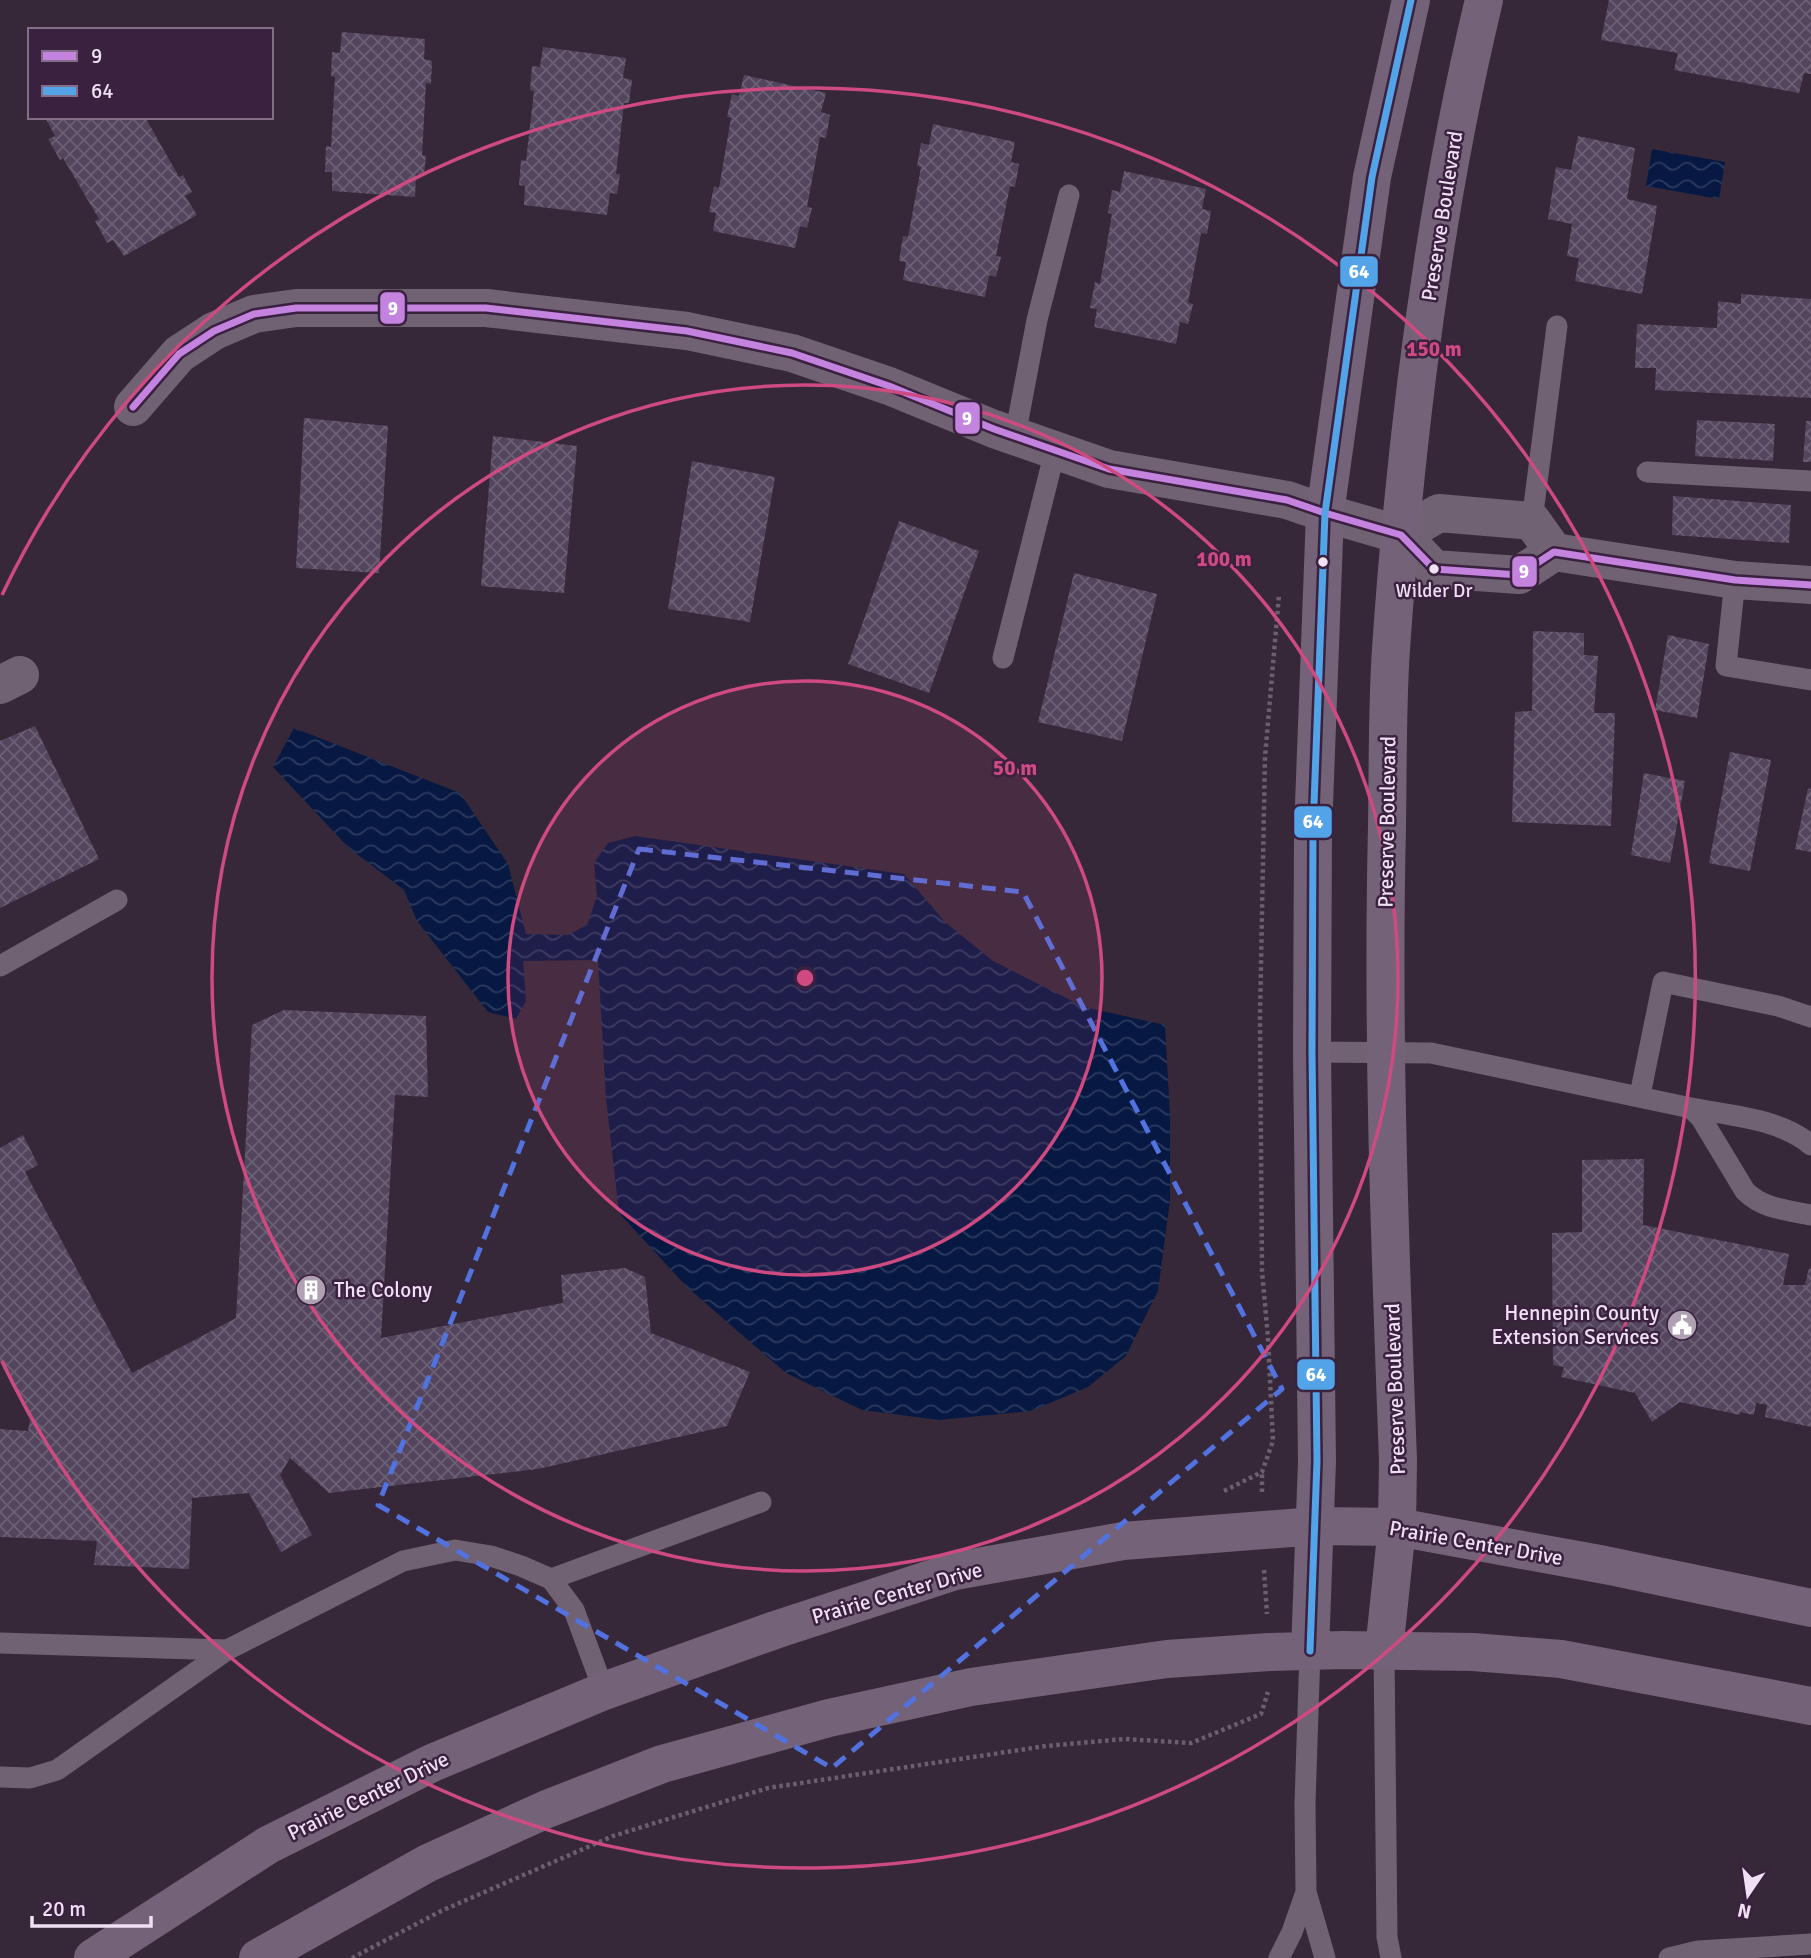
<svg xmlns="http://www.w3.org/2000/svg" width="1811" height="1958" font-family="Signika,sans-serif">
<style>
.water{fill:url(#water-waves)}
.building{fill:url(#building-cross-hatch)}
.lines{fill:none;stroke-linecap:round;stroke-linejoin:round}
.path{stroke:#6b5e6d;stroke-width:4.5;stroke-dasharray:3.5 3.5;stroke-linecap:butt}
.lane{stroke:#716273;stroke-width:21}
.street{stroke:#716273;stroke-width:38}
.secondary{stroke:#746378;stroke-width:38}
.bus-1-casing{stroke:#3a213f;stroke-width:12}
.bus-2-casing{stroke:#3a213f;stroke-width:12}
.bus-1{stroke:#c483df;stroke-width:7}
.bus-2{stroke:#53a3e8;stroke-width:7}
.marked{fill:none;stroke:#5272df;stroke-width:5;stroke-dasharray:14 9;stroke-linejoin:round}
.ring{fill:none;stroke:#ce4a81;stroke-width:3.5}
.bus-dot{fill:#f0e0f3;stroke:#3a213f;stroke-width:2.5}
.labels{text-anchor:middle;stroke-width:5;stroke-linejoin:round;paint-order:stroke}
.bus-label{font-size:19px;fill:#f0e0f3;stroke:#3a213f}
.street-label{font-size:21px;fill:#f0e0f3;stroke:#3a213f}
.poi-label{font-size:21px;fill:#f0e0f3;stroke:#3a213f;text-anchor:start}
.centre{fill:#ce4a81;stroke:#3a213f;stroke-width:3.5}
.ring-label{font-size:21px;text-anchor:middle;font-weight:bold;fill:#ce4a81;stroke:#3a213f;stroke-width:5;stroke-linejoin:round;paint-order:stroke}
.line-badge{stroke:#3a213f;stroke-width:2.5}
.badge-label{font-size:19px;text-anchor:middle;font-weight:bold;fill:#fff}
</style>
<defs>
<pattern id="water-waves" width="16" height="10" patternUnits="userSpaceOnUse" patternTransform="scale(1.75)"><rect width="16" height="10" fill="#071942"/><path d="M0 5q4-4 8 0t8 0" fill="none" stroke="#2b3a5e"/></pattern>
<pattern id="building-cross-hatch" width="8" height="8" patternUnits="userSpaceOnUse" patternTransform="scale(1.75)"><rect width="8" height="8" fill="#53455d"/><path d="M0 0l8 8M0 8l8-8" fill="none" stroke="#6c6075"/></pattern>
</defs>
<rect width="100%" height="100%" fill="#362838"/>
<path class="water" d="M1652 149 1725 162 1719 199 1646 186Z
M294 728 460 793 508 864 526 934 568 935 587 925 597 896 594 863 608 843 635 836 904 874 945 922 993 961 1084 1007 1165 1025 1170 1115V1201L1158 1291 1126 1356 1088 1387 1031 1411 939 1420 862 1410 786 1373 687 1287 619 1213 606 1098 598 960 523 961 526 1001 516 1019 488 1012 417 921 404 890 349 848 273 767Z"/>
<path class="building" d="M1609 0H1811V74L1804 73 1799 93 1674 70 1678 53 1601 40Z
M342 32 425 39 424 59 432 61 431 84 426 83 422 155 426 156 424 175 416 174 415 197 332 191V172H325L326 146 331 147 335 77 331 76 332 52 340 53Z
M543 47 626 58 623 78 632 80 629 103H624L616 174H620L617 194 610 193 607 215 524 205 525 186 519 185 521 160 526 161 534 91 530 90 532 66 540 67Z
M744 75 826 93 821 112 830 115 826 138 820 137 807 207 812 208 807 228 800 226 795 248 713 231 716 213 709 212 714 186 719 188 731 118 727 117 732 94 739 96Z
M45 117H145L179 177 183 175 192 192 185 196 197 215 124 256 113 240 107 243 95 221 99 219 63 158 60 160 48 139 55 136Z
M933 124 1015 142 1011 162 1019 164 1015 187 1010 186 996 256 1001 257 996 277 989 275 985 297 903 280 906 262 899 261 903 236 908 237 921 167 917 166 921 143 929 145Z
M1578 136 1635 148 1627 199 1657 206 1642 294 1575 281 1579 258 1567 256 1572 224 1548 219 1556 167 1571 170Z
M1124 171 1206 189 1202 209 1211 211 1207 234 1201 233 1188 303 1193 304 1188 324 1180 322 1176 344 1094 327 1097 309 1090 308 1095 282 1100 284 1112 214 1108 213 1112 190 1120 192Z
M1741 294 1811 299V398L1655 390 1656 368H1635L1637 324 1717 328 1718 301 1741 304Z
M304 418 388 426 379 573 296 568Z
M1697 420 1775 424 1773 461 1695 456Z
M1806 421H1811V462H1803Z
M493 436 577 446 564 593 481 586Z
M692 461 775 477 750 622 668 609Z
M1673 496 1791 505 1789 543 1672 535Z
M899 521 979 551 929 693 848 664Z
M1074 573 1157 594 1122 741 1038 722Z
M1533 631 1584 633V655L1598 656 1594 713H1615L1611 826 1512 822 1515 712 1532 711Z
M1668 635 1709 644 1697 718 1655 710Z
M35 726 99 859 0 908V741Z
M1730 752 1771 760 1750 871 1709 863Z
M1644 773 1685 781 1670 863 1631 855Z
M1808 788 1811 789V852L1795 849Z
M284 1010 426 1016 428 1097 395 1095 381 1338 563 1303 561 1275 625 1268 645 1277 651 1333 750 1372 727 1426 538 1469 329 1493 290 1458 280 1475 312 1535 281 1552 249 1493 192 1498 189 1569 94 1565 97 1541 0 1537V1429L28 1431 30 1420 0 1362V1148L23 1135 38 1165 25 1172 132 1373 236 1318 252 1025Z
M1644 1159 1643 1225 1789 1254 1783 1285H1805L1809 1268 1811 1269V1427L1765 1417 1767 1405 1756 1403 1754 1415 1740 1412V1415L1680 1402 1652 1422 1635 1393 1561 1377 1564 1367 1553 1365 1552 1233 1582 1232V1160Z"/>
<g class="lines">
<path class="path" d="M1224 1491 1262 1472 1273 1441 1268 1338 1262 1271 1260 1018 1265 757 1279 595
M1262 1492V1472
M1264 1570 1267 1614
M352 1958 441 1911 613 1836 768 1788 1046 1746 1124 1739 1191 1743 1261 1714 1268 1692"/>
<path class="lane" d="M1015 436 1037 320 1069 195
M1647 472 1811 481
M1532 521 1557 326
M1735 580 1726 666 1811 680
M1003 658 1055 451
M0 966 117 900
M1312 1052 1431 1053 1691 1108 1701 1118 1745 1191C1763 1209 1787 1210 1811 1215
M1640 1095 1663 982 1778 1006 1811 1017
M1691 1108C1732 1116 1778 1118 1811 1145
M551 1579 761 1502
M0 1643 227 1650 403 1561 455 1550 491 1556 521 1566 551 1579 574 1610 604 1691
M1310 1651 1305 1803 1306 1892 1325 1958
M1384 1651 1387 1937 1391 1958
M0 1777 30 1778 57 1770 227 1650
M1279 1958 1292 1932 1306 1892
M1669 1958 1698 1951 1811 1944"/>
<path class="street" d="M133 407 179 354 214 331 254 314 296 308H486L687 331 792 353 889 386 994 429 1109 469 1287 500 1325 513 1401 535 1434 569 1519 575 1554 552 1735 580 1811 585
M1401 535 1439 513 1532 521 1554 552
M0 685 20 675"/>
<path class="secondary" d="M1310 1651 1317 1461 1312 1052 1313 831 1325 513 1372 177 1411 0
M1384 1651 1397 1527 1398 1460C1390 1248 1382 1037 1387 826 1388 767 1387 708 1391 649 1406 431 1433 212 1484 0
M93 1958 268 1845 432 1763 604 1691 775 1630 955 1571 1123 1541 1316 1526 1397 1527 1605 1565 1811 1608
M258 1958 428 1863 547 1809 662 1764 829 1718 971 1687 1167 1659 1269 1652 1343 1650 1473 1652 1561 1659 1811 1706"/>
<g class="bus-1-casing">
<path id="bus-1" d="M133 407 179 354 214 331 254 314 296 308H486L687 331 792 353 889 386 994 429 1109 469 1287 500 1325 513 1401 535 1434 569 1519 575 1554 552 1735 580 1811 585"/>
</g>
<g class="bus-2-casing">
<path id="bus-2" d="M1310 1651 1317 1461 1312 1052 1313 831 1325 513 1372 177 1411 0"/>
</g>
<use href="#bus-1" class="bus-1"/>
<use href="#bus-2" class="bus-2"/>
</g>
<path class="marked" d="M639 849 1023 892 1282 1389 832 1768 378 1505Z"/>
<circle cx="805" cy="978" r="297" fill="#ce4a81" fill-opacity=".12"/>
<g class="ring">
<circle cx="805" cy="978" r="297"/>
<circle cx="805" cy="978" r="593"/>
<path d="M2 595A890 890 0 1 1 2 1361"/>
</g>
<defs>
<g id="building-disc" transform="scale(1.575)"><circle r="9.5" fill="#afa0b2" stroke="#3a213f"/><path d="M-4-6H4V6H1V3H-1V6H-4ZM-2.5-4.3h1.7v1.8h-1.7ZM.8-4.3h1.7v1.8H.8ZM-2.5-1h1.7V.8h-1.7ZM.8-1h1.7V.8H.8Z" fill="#fff"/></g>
<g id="civic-disc" transform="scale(1.575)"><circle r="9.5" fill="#afa0b2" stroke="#3a213f"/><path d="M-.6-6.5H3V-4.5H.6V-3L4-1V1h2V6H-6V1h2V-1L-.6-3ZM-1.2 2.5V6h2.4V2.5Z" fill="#fff"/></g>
</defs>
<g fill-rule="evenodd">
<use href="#building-disc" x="311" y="1290"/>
<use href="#civic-disc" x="1682" y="1325"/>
</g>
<g class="bus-dot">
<circle cx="1323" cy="562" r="6"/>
<circle cx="1434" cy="569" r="6"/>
</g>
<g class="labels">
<g class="bus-label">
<text x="1434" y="597">Wilder Dr</text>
</g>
<g class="street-label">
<text transform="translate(1442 216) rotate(-81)" y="7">Preserve Boulevard</text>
<text transform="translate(1387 822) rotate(-89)" y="7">Preserve Boulevard</text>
<text transform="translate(1395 1389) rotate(-92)" y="7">Preserve Boulevard</text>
<text transform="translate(1476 1543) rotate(10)" y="7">Prairie Center Drive</text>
<text transform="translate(897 1593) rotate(-16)" y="7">Prairie Center Drive</text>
<text transform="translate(368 1796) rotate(-26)" y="7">Prairie Center Drive</text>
</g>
<g class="poi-label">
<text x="334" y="1297">The Colony</text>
<text x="1659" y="1320" text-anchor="end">Hennepin County<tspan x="1659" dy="24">Extension Services</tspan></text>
</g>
</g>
<circle cx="805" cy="978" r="10" class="centre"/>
<g class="ring-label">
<text x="1434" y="356">150 m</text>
<text x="1224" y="566">100 m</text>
<text x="1015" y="775">50 m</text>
</g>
<g class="line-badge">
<rect x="1339" y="255" width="40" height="33" rx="7" fill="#53a3e8"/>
<rect x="379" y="291" width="27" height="34" rx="7" fill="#c483df"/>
<rect x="954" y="401" width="27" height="34" rx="7" fill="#c483df"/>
<rect x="1511" y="555" width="27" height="33" rx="7" fill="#c483df"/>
<rect x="1293" y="805" width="40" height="34" rx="7" fill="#53a3e8"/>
<rect x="1296" y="1358" width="40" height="33" rx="7" fill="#53a3e8"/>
</g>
<g class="badge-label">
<text x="1359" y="278">64</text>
<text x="393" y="315">9</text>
<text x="967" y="425">9</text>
<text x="1524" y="578">9</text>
<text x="1313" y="828">64</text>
<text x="1316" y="1381">64</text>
</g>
<rect x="28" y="28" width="245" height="91" fill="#3a213f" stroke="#836d87" stroke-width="2"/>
<rect x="42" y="51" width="35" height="10" fill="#c483df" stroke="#836d87" stroke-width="2"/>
<text x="91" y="63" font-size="21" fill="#f0e0f3">9</text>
<rect x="42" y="86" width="35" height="10" fill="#53a3e8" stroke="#836d87" stroke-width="2"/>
<text x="91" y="98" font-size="21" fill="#f0e0f3">64</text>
<g transform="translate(1748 1895) rotate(193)" stroke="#3a213f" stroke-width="5" paint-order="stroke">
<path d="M0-5L12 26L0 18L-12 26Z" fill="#f0e0f3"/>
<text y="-10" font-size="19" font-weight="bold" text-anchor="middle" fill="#f0e0f3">N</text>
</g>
<path d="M32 1916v10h119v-10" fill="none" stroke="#f0e0f3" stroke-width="3.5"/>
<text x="42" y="1916" font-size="21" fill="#f0e0f3" stroke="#3a213f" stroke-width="5" paint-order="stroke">20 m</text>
</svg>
